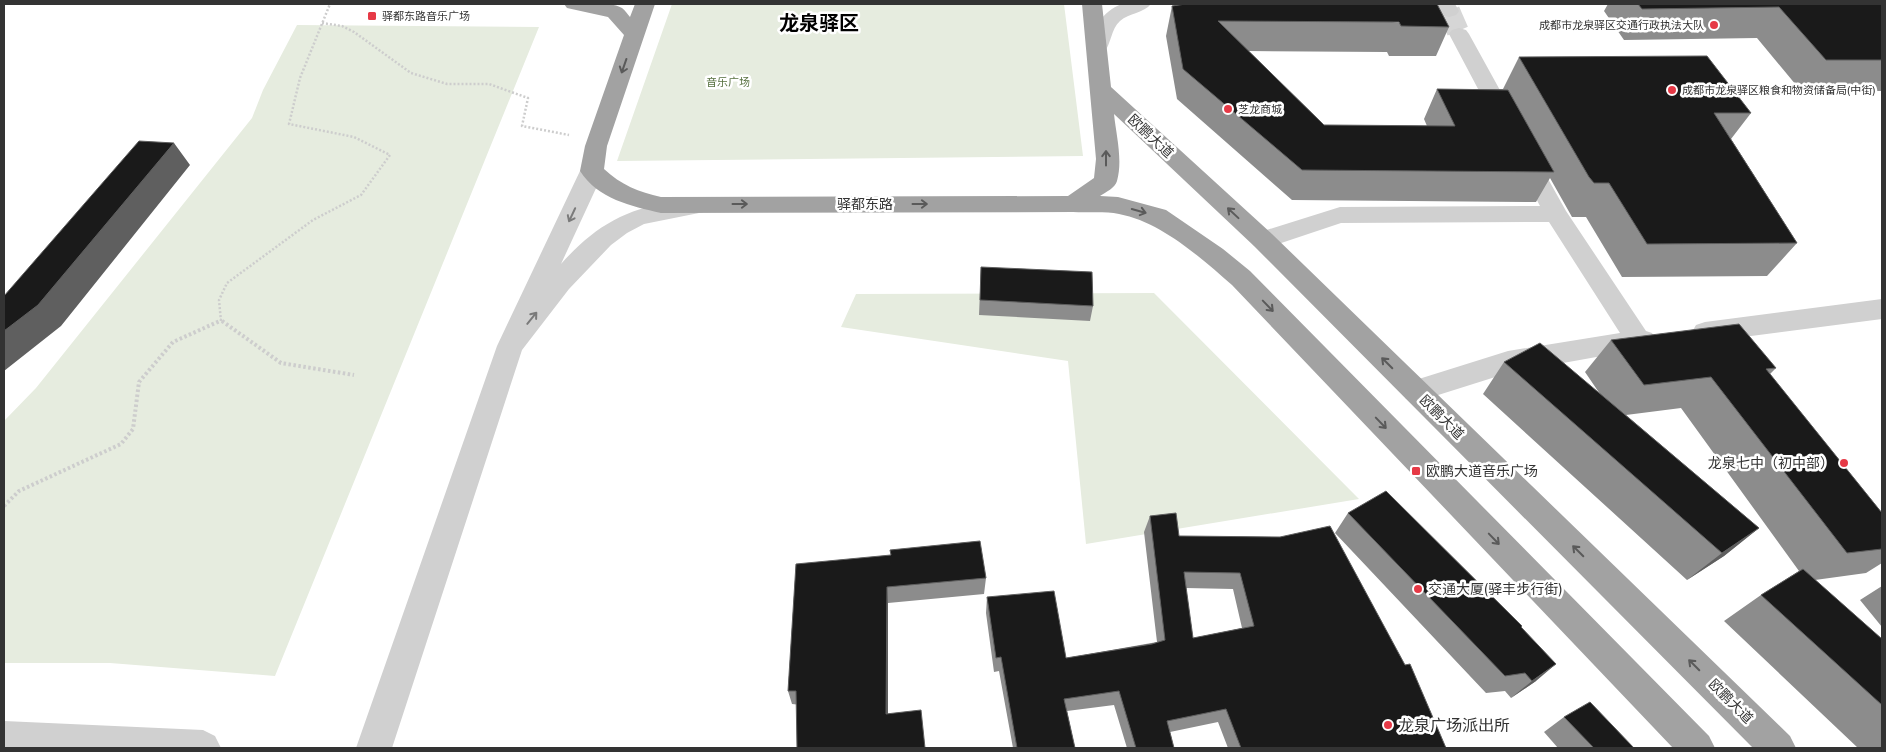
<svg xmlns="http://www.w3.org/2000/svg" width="1886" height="752" font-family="'Public Sans','Noto Sans SC',sans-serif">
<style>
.green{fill:#e6ecdf}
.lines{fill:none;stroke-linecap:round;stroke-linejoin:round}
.pedestrian-tunnel{stroke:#d6d6d6;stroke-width:22;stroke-dasharray:22 11;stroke-linecap:butt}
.path-far1{stroke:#cdcdcd;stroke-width:2.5;stroke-dasharray:2 2;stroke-linecap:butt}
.path{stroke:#cdcdcd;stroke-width:4;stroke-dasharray:2.5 2.5;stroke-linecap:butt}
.pedestrian{fill:#d0d0d0;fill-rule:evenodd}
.minor{fill:#d0d0d0;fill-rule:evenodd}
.tertiary{fill:#d0d0d0;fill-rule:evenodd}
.trunk{fill:#a2a2a2;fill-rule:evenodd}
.wall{fill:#8c8c8c;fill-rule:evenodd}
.shaded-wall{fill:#5f5f5f}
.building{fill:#1a1a1a;stroke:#5f5f5f;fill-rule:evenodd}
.oneway{stroke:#5a5a5a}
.oneway2{stroke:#7a7a7a}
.poi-dot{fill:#e63946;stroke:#fff;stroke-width:2}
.labels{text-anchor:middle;stroke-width:5;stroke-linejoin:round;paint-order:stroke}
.far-poi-label{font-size:11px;fill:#333;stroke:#fff;text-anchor:start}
.far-park-label{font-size:11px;fill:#56703f;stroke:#fff}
.street-label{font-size:14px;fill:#333;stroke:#fff}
.poi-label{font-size:14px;fill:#333;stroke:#fff;text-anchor:start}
.near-poi-label{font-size:16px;fill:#333;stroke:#fff;text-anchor:start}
.far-town-label{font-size:20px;font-weight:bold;fill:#000;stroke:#fff}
</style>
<rect width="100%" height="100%" fill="#fff"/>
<path class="green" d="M672 4H1064L1083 156 617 161Z
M297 25 539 27 275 676 110 663H4V421L36 388 252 118 263 90Z
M1154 293 1359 499 1086 544 1068 361 841 327 856 294Z"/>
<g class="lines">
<path class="pedestrian-tunnel" d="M1449 11 1459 34"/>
<path class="path-far1" d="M322 23 342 26 354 32 411 73 447 84H489L528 98 522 126 569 135
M221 321 219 300 227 283 313 220 361 195 390 155 354 137 289 124 300 78 330 4"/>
<path class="path" d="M222 321 281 363 354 375
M4 506 19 491 121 444 133 429 139 382 173 342 222 320"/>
<path class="pedestrian" d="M1435 4H1455L1459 11 1456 15 1449 17 1442 15Z
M1459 28 1466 30 1469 34 1517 121 1514 126 1506 128 1498 126 1495 121 1449 34 1452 30Z
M1525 149 1533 152 1566 211 1646 331 1652 333 1656 340 1652 347 1508 373 1416 402 1406 399 1402 391 1406 383 1508 351 1620 333 1549 222 1341 223 1263 249 1254 246 1251 240 1254 234 1340 207 1540 206 1514 157 1517 152Z
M1882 299V319L1705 342 1696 339 1692 332 1696 325 1705 322Z"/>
<path class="minor" d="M1122 4H1151C1144 13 1129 13 1120 21 1111 29 1111 44 1104 53L1097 55 1090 53 1087 49C1094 28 1101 12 1122 4Z
M4 721 203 730 215 736 221 748H4Z"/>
<path class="tertiary" d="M592 163 600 166 604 171 561 264C593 228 623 210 670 202 682 200 693 197 704 200L708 206 704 212 644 224 627 233 611 245 569 289 522 350 392 748H356L497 346 580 171 584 166Z"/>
<path class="trunk" d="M564 4C578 3 611 1 622 8 625 10 628 15 630 17L635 4H655L607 146 604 169C621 185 639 192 661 197L1068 196 1094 178 1096 159 1082 4H1102L1111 87 1272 234 1790 736 1796 748H1753L1254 246 1114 114C1116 134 1123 160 1117 181 1115 188 1106 192 1100 196L1118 197 1166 210 1223 249 1250 271 1709 736 1715 748H1673L1232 285C1200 257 1161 222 1119 214 1105 211 1088 213 1073 212L661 213C631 206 598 199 580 171L585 146 624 35 608 17 567 8Z"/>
</g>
<path class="wall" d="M1186 4 1449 27 1436 56H1389L1387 52 1248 51 1324 125 1427 126 1424 119 1437 89H1503L1519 57 1751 113 1731 139 1797 243 1767 276 1622 277 1586 217H1572L1550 178 1536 202 1292 200 1177 99 1166 36 1172 6Z
M1608 4H1882V91H1801L1757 38 1624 40 1604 11Z
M981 267 1093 306 1090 321 979 315Z
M1611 340 1776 368 1770 374 1882 513V563L1866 573 1815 580 1882 639V748H1858L1724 621 1761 595 1799 571 1681 408 1626 415 1759 528 1724 556 1687 580 1483 394 1504 362 1600 394 1585 372Z
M1348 513 1521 627 1536 681 1511 698 1505 691 1486 693 1335 533Z
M1150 516 1179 536 1280 537 1446 748H1228L1218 722 1170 732 1174 748H1127L1114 705 1067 711 1075 748H1013L999 671 994 672 986 613 987 597 1066 658 1157 642 1144 532ZM1186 588 1233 589 1242 628 1193 638Z
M796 564 986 578 984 594 888 603V714L792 704 788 691Z
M1882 586V627L1860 600Z
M1564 717 1634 748H1558L1544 732Z"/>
<path class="shaded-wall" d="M174 143 190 165 61 326 4 371V331Z
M1759 528 1724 556 1687 580 1722 553Z
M887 587 888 603V727L886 714Z
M1556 664 1536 681 1511 698 1532 681Z"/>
<path class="building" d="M1186 4H1437L1449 27 1401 26 1399 22 1218 21 1324 125 1455 126 1437 89 1508 90 1554 172 1302 170 1183 69 1172 6Z
M1638 4H1882V60H1826L1779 7 1642 9Z
M1707 56 1751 113H1714L1797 243 1647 244 1609 183H1594L1589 177 1519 57Z
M139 141 174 143 38 305 4 331V296Z
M981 267 1092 272 1093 306 980 300Z
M1739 324 1776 368 1766 369 1882 513V549L1847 553 1711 377 1644 385 1611 340Z
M1540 343 1759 528 1722 553 1504 362Z
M1386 491 1522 626 1521 627 1556 664 1532 681 1525 673 1505 676 1348 513Z
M1176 513 1179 536 1280 537 1330 526 1405 665 1410 664 1446 748H1241L1226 709 1167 721 1174 748H1136L1119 691 1064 699 1075 748H1017L1001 657 996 658 987 597 1054 591 1066 658 1152 644 1165 640 1150 516ZM1184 572 1240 573 1254 626 1193 638Z
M980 541 986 578 887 587 886 714 921 710 925 748H797L796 691H788L796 564 891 555 890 550Z
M1803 569 1882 639V705L1761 595Z
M1590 702 1634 748H1594L1564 717Z"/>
<defs><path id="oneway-shaft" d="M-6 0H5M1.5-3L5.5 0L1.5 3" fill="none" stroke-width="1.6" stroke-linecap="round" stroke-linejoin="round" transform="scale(1.25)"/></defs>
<g class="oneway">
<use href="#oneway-shaft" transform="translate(624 66) rotate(109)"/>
<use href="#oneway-shaft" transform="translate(1106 158) rotate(-90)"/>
<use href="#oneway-shaft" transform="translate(740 204)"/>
<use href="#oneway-shaft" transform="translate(920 204)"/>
<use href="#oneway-shaft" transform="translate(1139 211) rotate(16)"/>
<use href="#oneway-shaft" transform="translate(1233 213) rotate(-137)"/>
<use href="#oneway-shaft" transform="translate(1268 306) rotate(46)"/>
<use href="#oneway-shaft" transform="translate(1387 363) rotate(-135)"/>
<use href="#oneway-shaft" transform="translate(1381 423) rotate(46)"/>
<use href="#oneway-shaft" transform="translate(1494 539) rotate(46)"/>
<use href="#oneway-shaft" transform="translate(1578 551) rotate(-135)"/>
<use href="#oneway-shaft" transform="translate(1694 665) rotate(-135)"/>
</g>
<g class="oneway2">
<use href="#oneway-shaft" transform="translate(572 215) rotate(115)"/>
<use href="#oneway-shaft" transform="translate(532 318) rotate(-51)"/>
</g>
<g class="poi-dot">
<rect x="367" y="11" width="10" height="10" rx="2.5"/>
<circle cx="1714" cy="25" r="5"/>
<circle cx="1672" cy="90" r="5"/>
<circle cx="1228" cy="109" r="5"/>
<circle cx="1844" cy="463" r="5"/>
<rect x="1411" y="466" width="10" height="10" rx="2.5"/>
<circle cx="1418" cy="589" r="5"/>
<circle cx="1388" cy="725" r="5"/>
</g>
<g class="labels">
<g class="far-poi-label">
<text x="382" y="20">驿都东路音乐广场</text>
<text x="1704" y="29" text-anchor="end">成都市龙泉驿区交通行政执法大队</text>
<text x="1682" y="94">成都市龙泉驿区粮食和物资储备局(中街)</text>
<text x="1238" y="113">芝龙商城</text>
</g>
<g class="far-park-label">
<text x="728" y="86">音乐广场</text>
</g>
<g class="street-label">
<text transform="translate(1151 136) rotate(43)" y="5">欧鹏大道</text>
<text x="865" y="209">驿都东路</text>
<text transform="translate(1442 417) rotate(45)" y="5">欧鹏大道</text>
<text transform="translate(1731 701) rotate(45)" y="5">欧鹏大道</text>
</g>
<g class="poi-label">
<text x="1834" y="468" text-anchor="end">龙泉七中（初中部）</text>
<text x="1426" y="476">欧鹏大道音乐广场</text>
<text x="1428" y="594">交通大厦(驿丰步行街)</text>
</g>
<g class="near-poi-label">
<text x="1398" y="731">龙泉广场派出所</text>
</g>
<g class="far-town-label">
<text x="819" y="30">龙泉驿区</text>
</g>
</g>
<rect width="1886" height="752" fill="none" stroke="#333333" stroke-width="10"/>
</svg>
